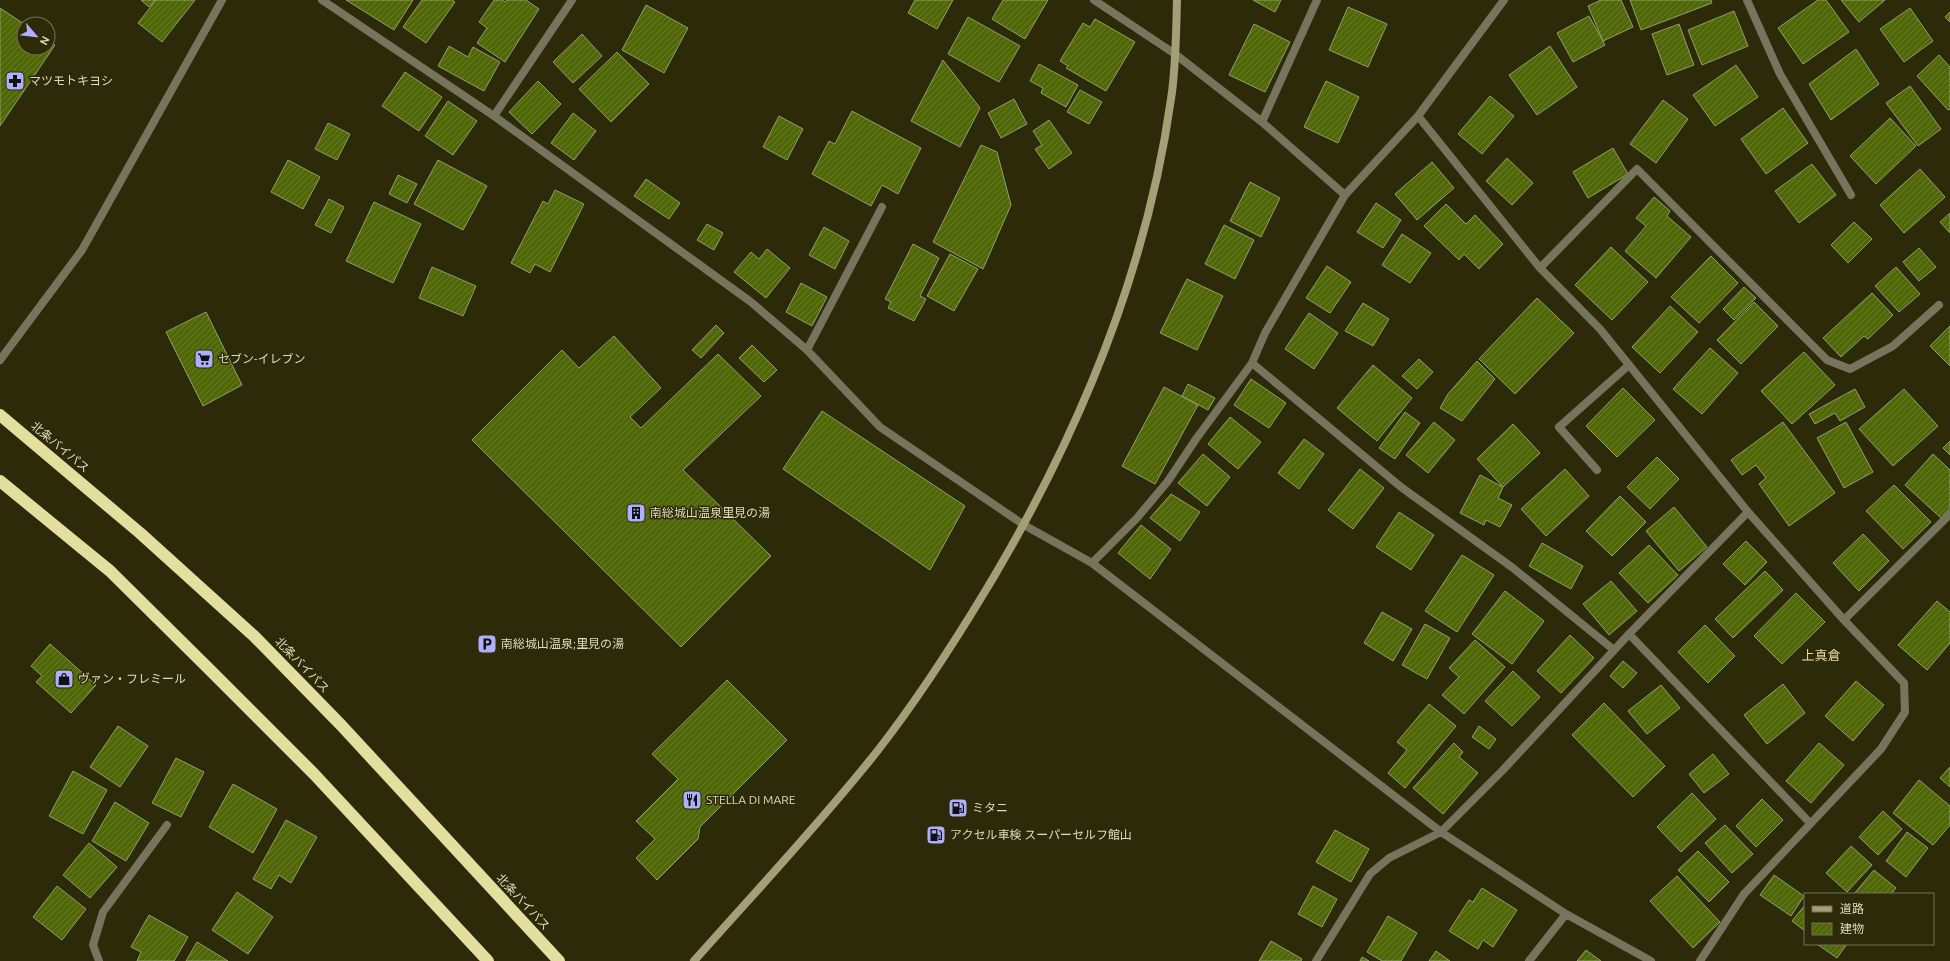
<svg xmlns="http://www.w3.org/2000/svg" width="1950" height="961" font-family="Ubuntu,'Noto Sans JP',sans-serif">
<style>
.building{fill:url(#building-hatch);stroke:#8ea168}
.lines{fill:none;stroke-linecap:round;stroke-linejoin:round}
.lane{stroke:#76745c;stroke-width:8}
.street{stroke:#76745c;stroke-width:8}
.secondary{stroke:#a39f77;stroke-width:8}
.highway{stroke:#e4df9f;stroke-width:12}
.labels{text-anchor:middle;stroke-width:3;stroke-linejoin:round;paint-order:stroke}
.poi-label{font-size:12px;fill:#dedbbd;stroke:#2d2a09;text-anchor:start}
.street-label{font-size:12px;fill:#dedbbd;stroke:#2d2a09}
.neighbourhood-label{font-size:13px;fill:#e4de9f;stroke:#2d2a09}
</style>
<defs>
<pattern id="building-hatch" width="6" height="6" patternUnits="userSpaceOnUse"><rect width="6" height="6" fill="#506707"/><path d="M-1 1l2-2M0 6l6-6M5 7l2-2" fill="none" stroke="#697c29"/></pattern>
</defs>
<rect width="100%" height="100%" fill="#2d2a09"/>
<path class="building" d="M141 0H155L149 7Z
M156 0H195L162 42 138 23Z
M346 0H413L394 30Z
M422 0H452L455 2 426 43 403 27Z
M494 0H502L505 2 507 0H526L539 9 505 62 477 43 487 28 479 22Z
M915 0H953L937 29 908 13Z
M1003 0H1048L1025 39 992 19Z
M1253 0H1281L1275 12Z
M1601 0H1621L1633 27 1603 41 1588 6Z
M1630 0H1711L1712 3 1641 30Z
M1818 0H1826L1849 32 1803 64 1778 28Z
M1841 0H1885L1859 22Z
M646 5 688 28 664 73 622 50Z
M1348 7 1387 24 1368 67 1329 50Z
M0 8 24 24V48H48V40L55 45 0 126Z
M1910 8 1933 41 1904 62 1880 29Z
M1734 11 1748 46 1702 65 1688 30Z
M1950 12V22L1945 17Z
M1589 16 1605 45 1573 62 1557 33Z
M968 17 1020 46 999 82 948 54Z
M1095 19 1135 42 1106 91 1066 68 1068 66 1060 61 1083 23 1090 27Z
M1254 24 1290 42 1265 92 1229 75Z
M1679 24 1694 65 1667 75 1652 34Z
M582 34 602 56 573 83 553 62Z
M449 46 468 57 473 47 500 62 484 91 438 66Z
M1550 46 1577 87 1537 115 1509 75Z
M1856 49 1879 84 1831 120 1809 84Z
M617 52 649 84 611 122 579 89Z
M1939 55 1950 67V109L1948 110 1917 76Z
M943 60 980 108 960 147 911 121Z
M1039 64 1078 85 1066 107 1041 93 1043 88 1030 81Z
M1736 65 1758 97 1715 126 1693 95Z
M405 72 442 97 419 131 382 106Z
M538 81 561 104 532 134 509 112Z
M1326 81 1359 97 1338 143 1304 127Z
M1910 86 1941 129 1918 146 1886 103Z
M1080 90 1102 102 1089 124 1067 112Z
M1490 96 1514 116 1482 154 1458 134Z
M1014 99 1027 124 1001 138 988 113Z
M1663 100 1688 119 1656 163 1630 144Z
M448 101 477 121 453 155 425 136Z
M1783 108 1808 143 1766 174 1741 139Z
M852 111 921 148 898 194 882 185 871 206 812 174 829 141 835 144Z
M573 113 596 131 574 160 551 143Z
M779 116 803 129 787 160 763 147Z
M1890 118 1916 146 1876 184 1850 156Z
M1049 120 1072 153 1049 169 1035 149 1042 145 1033 131Z
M328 123 350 134 337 160 315 149Z
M981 145 997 152 1011 205 983 269 933 242Z
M1613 148 1628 174 1588 198 1573 172Z
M1507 158 1533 183 1512 205 1486 181Z
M288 160 320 177 303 209 271 192Z
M438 160 487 186 463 230 414 204Z
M1432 162 1454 188 1417 220 1395 194Z
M1812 164 1836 195 1799 223 1775 191Z
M1920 169 1945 197 1904 233 1880 205Z
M398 175 417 184 407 203 389 194Z
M646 179 680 203 669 219 634 196Z
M1250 182 1280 198 1261 237 1230 221Z
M555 190 584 204 550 272 535 264 530 273 511 263 543 201 548 204Z
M1654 197 1670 211 1667 216 1691 237 1656 278 1625 251 1646 226 1636 218Z
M329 199 344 207 331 233 315 225Z
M374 202 421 224 393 283 346 261Z
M1376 203 1401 220 1383 248 1357 232Z
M1446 204 1466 224 1475 215 1503 244 1479 269 1464 254 1459 260 1424 226Z
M1950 213V233L1940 222Z
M1854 222 1872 239 1848 263 1831 245Z
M707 224 723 233 714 250 697 240Z
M1224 225 1254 240 1235 279 1205 264Z
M824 227 849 241 835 269 809 255Z
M1402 234 1431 253 1410 283 1382 265Z
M913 244 939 258 920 296 926 299 914 321 888 308 891 302 885 299Z
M1611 247 1648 282 1612 320 1575 285Z
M1919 248 1936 267 1919 281 1903 262Z
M767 249 790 268 766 298 734 272 751 252 759 259Z
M950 254 978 269 954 311 927 296Z
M1711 256 1738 283 1699 323 1671 297Z
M1327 266 1351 282 1330 313 1306 298Z
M432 267 476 286 463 316 419 298Z
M1896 267 1920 294 1899 312 1875 286Z
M1187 279 1223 296 1197 350 1160 333Z
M801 283 827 297 812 326 786 312Z
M1744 287 1756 298 1734 320 1723 309Z
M1872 293 1893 315 1868 339 1864 336 1841 357 1823 338Z
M1537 298 1574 333 1515 394 1479 359Z
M1754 302 1778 326 1741 364 1717 340Z
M1363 303 1389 319 1373 346 1345 331Z
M1670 306 1698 332 1660 373 1632 347Z
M206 312 242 385 203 406 166 332Z
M1309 313 1338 333 1314 369 1285 349Z
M716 325 724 333 701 358 692 350Z
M1950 326V366L1930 346Z
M614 336 661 388 630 417 641 428 718 354 761 396 683 470 771 556 681 647 472 440 562 350 579 368Z
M752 345 777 370 764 382 739 358Z
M1710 348 1738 373 1702 414 1673 389Z
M1804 352 1835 385 1792 424 1761 391Z
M1419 359 1433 372 1417 389 1402 376Z
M1477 361 1495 379 1462 421 1440 408 1448 394Z
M1373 365 1412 398 1377 441 1337 408Z
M1251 379 1286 403 1269 428 1234 405Z
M1188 384 1215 398 1208 410 1182 396Z
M1164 387 1198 405 1155 484 1122 466Z
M1623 388 1655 420 1617 457 1586 426Z
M1855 389 1865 407 1840 421 1835 413 1815 424 1809 414Z
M1904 389 1938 426 1893 466 1859 429Z
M822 411 965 506 930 570 783 469Z
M1405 412 1420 423 1395 459 1379 448Z
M1230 417 1261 442 1238 469 1208 444Z
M1434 422 1455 440 1428 473 1406 455Z
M1783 422 1835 493 1789 526 1759 484 1766 478 1756 465 1742 475 1731 460Z
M1846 422 1873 472 1844 488 1817 438Z
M1513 424 1540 453 1503 487 1477 459Z
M1304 439 1324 454 1299 489 1278 473Z
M1950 441V455L1943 448Z
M1203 454 1230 477 1207 506 1178 483Z
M1933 454 1950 470V508L1941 518 1905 485Z
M1657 457 1679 479 1650 509 1627 487Z
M1360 469 1384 488 1353 529 1328 510Z
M1565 469 1589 496 1546 536 1521 509Z
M1480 475 1503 487 1498 498 1512 505 1500 527 1486 520 1484 525 1460 513Z
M1894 485 1931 522 1903 549 1866 511Z
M1171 494 1200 512 1180 541 1150 518Z
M1620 496 1646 522 1612 556 1586 531Z
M1674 507 1707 547 1679 571 1646 531Z
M1399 512 1434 535 1411 570 1376 547Z
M1141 525 1171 549 1150 579 1118 553Z
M1863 534 1889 561 1859 591 1833 563Z
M1746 541 1767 562 1745 585 1723 564Z
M1542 543 1583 566 1571 589 1529 566Z
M1649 545 1678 575 1648 603 1619 573Z
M1462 555 1494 575 1457 632 1425 611Z
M1765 571 1783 590 1733 638 1715 619Z
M1611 581 1637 611 1609 635 1583 604Z
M1505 591 1544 621 1512 664 1472 634Z
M1796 593 1825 622 1782 664 1754 636Z
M1937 601 1950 612V643L1927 670 1898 645Z
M1382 612 1412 629 1393 661 1364 643Z
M1425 624 1450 638 1427 679 1402 665Z
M1705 625 1735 656 1708 683 1678 652Z
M1570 635 1594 658 1561 693 1537 671Z
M1475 640 1505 667 1464 714 1442 695 1459 677 1449 668Z
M50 644 96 685 71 713 36 682 42 676 31 666Z
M1623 661 1637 673 1623 688 1610 676Z
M1513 671 1540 697 1512 726 1485 701Z
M727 680 787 740 700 827 698 839 657 880 636 858 655 839 636 821 678 779 652 754Z
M1856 681 1884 705 1853 741 1825 716Z
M1783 684 1805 713 1767 744 1744 715Z
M1661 685 1680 708 1647 734 1628 711Z
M1604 703 1665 766 1633 797 1572 735Z
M1429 704 1456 726 1405 788 1388 773 1407 750 1397 742Z
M118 726 148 746 120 787 90 767Z
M1479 726 1496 739 1489 749 1472 737Z
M1454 743 1463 752 1459 757 1478 773 1443 814 1413 788Z
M1819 743 1844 765 1811 803 1786 781Z
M1713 754 1729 774 1704 793 1689 774Z
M176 758 204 772 181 817 152 803Z
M1950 767V787L1940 778Z
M73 771 107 790 83 834 49 816Z
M1919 780 1950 806V825L1933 845 1893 813Z
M233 784 277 809 253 853 209 827Z
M1692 793 1716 819 1681 852 1657 827Z
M1762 799 1783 820 1756 847 1736 826Z
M115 802 149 823 126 861 92 841Z
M1883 811 1902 829 1878 855 1859 837Z
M286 820 317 837 291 883 279 875 271 889 253 879Z
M1725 825 1753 854 1732 873 1705 843Z
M1335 830 1369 849 1351 882 1316 862Z
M1907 832 1928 848 1906 877 1886 861Z
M89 843 117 867 90 898 63 875Z
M1851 846 1872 865 1847 892 1826 873Z
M1698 851 1729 882 1709 902 1678 870Z
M1874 870 1896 888 1891 894H1854Z
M1774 875 1804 896 1791 916 1760 895Z
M1677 876 1720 922 1693 948 1650 901Z
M57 886 86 909 62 940 33 917Z
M1313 886 1337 899 1322 927 1298 914Z
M1482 888 1517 910 1493 947 1483 940 1478 949 1449 931 1469 900 1473 902Z
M237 892 273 917 248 954 212 930Z
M1805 905V931L1792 921Z
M149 915 188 937 174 961H137L141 952 131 947Z
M1388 916 1417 933 1401 961H1382L1367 952Z
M1271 941 1302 959 1301 961H1259Z
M197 942 228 961H186Z
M1817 944H1847L1837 958Z
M1586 950 1601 961H1577Z
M1436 951 1450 961H1429Z
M1362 957 1369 961H1360Z"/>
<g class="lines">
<path class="lane" d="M1597 470 1559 427 1629 365"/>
<path class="street" d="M322 0 494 116 751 302 807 350 880 427 1024 525 1092 563 1441 832 1566 914 1651 961
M1094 0 1175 54 1262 122 1345 195
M1747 0 1780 74 1851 195
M494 116 572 0
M1418 116 1540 268 1600 329 1748 512 1844 620 1904 683 1905 712 1881 749 1744 894 1700 961
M1262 122 1317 0
M1540 268 1637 169 1827 360 1850 369 1893 346 1939 305
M807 350 882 207
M0 360 82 250 222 0
M1252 363 1401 487 1513 568 1614 650
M1092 563 1137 518 1168 481 1196 439 1252 363 1265 333 1345 195 1418 116 1504 0
M1844 620 1950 514
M1629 634 1810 823
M99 961 93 945 103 912 167 825
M1316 961 1370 874 1389 858 1441 832 1502 771 1629 634 1748 512
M1529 961 1566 914"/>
<path class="secondary" d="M694 961C750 898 808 836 862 770 902 722 937 669 970 616 1068 459 1145 284 1171 99 1176 67 1176 33 1177 0"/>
<path class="highway" d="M0 415 140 533 254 636 341 725 559 961
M0 481 110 571 210 670 314 774 488 961"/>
</g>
<defs>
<g id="pharmacy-square" transform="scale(1)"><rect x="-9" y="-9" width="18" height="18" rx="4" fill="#aeaefa" stroke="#2d2a09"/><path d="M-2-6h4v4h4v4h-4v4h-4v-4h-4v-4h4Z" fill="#111"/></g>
<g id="supermarket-square" transform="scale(1)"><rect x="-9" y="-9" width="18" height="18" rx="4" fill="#aeaefa" stroke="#2d2a09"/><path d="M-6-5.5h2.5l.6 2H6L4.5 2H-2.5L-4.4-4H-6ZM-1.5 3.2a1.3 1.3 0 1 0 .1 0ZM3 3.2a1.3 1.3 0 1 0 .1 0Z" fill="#111"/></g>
<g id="building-square" transform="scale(1)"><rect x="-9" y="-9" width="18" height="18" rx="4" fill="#aeaefa" stroke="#2d2a09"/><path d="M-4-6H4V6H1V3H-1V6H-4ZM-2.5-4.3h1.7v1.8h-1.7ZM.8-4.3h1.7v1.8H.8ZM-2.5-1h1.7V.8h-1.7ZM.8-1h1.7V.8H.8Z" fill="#111"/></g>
<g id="parking-square" transform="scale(1)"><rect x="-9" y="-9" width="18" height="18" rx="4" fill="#aeaefa" stroke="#2d2a09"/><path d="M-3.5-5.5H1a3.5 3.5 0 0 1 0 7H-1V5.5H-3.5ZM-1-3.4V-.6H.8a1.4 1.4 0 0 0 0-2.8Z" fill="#111"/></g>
<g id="shop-square" transform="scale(1)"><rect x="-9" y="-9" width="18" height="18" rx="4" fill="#aeaefa" stroke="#2d2a09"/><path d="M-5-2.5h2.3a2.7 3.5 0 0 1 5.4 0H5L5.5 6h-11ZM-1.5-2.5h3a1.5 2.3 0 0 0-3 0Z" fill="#111"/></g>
<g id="restaurant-square" transform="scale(1)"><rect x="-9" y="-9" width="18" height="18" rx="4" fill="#aeaefa" stroke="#2d2a09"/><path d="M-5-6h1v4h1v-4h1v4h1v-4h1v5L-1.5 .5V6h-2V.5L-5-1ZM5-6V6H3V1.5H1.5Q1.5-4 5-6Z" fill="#111"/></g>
<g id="fuel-square" transform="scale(1)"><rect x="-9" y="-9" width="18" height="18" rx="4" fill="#aeaefa" stroke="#2d2a09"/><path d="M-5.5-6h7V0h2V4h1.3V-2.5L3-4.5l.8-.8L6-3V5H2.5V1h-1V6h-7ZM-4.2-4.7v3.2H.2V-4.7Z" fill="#111"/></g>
</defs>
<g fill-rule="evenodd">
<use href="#pharmacy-square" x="15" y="81"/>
<use href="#supermarket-square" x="204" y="359"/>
<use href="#building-square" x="636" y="513"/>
<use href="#parking-square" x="487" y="644"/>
<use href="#shop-square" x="64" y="679"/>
<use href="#restaurant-square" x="692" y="800"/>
<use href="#fuel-square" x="958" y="808"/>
<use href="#fuel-square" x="936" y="835"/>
</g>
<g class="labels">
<g class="poi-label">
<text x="29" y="85">マツモトキヨシ</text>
<text x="218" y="363">セブン-イレブン</text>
<text x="650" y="517">南総城山温泉里見の湯</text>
<text x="501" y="648">南総城山温泉;里見の湯</text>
<text x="78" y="683">ヴァン・フレミール</text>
<text x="706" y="804">STELLA DI MARE</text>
<text x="972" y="812">ミタニ</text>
<text x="950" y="839">アクセル車検 スーパーセルフ館山</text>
</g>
<g class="street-label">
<text transform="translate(60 447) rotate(40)" y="4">北条バイパス</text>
<text transform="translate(302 665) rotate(46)" y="4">北条バイパス</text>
<text transform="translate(523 902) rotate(47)" y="4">北条バイパス</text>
</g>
<g class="neighbourhood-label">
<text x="1821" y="660">上真倉</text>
</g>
</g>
<rect x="1804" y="893" width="130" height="52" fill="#2d2a09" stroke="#747151"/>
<rect x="1812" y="906" width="20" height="6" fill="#a39f77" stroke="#747151"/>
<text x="1840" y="913" font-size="12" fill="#dedbbd">道路</text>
<rect x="1812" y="923" width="20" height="12" fill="url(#building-hatch)" stroke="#747151"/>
<text x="1840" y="933" font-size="12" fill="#dedbbd">建物</text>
<g transform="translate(36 36) rotate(118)"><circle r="19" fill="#2d2a09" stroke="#747151"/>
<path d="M0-3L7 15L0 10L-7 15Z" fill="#aeaefa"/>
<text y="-6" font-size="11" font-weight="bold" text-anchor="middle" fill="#dedbbd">N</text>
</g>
</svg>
